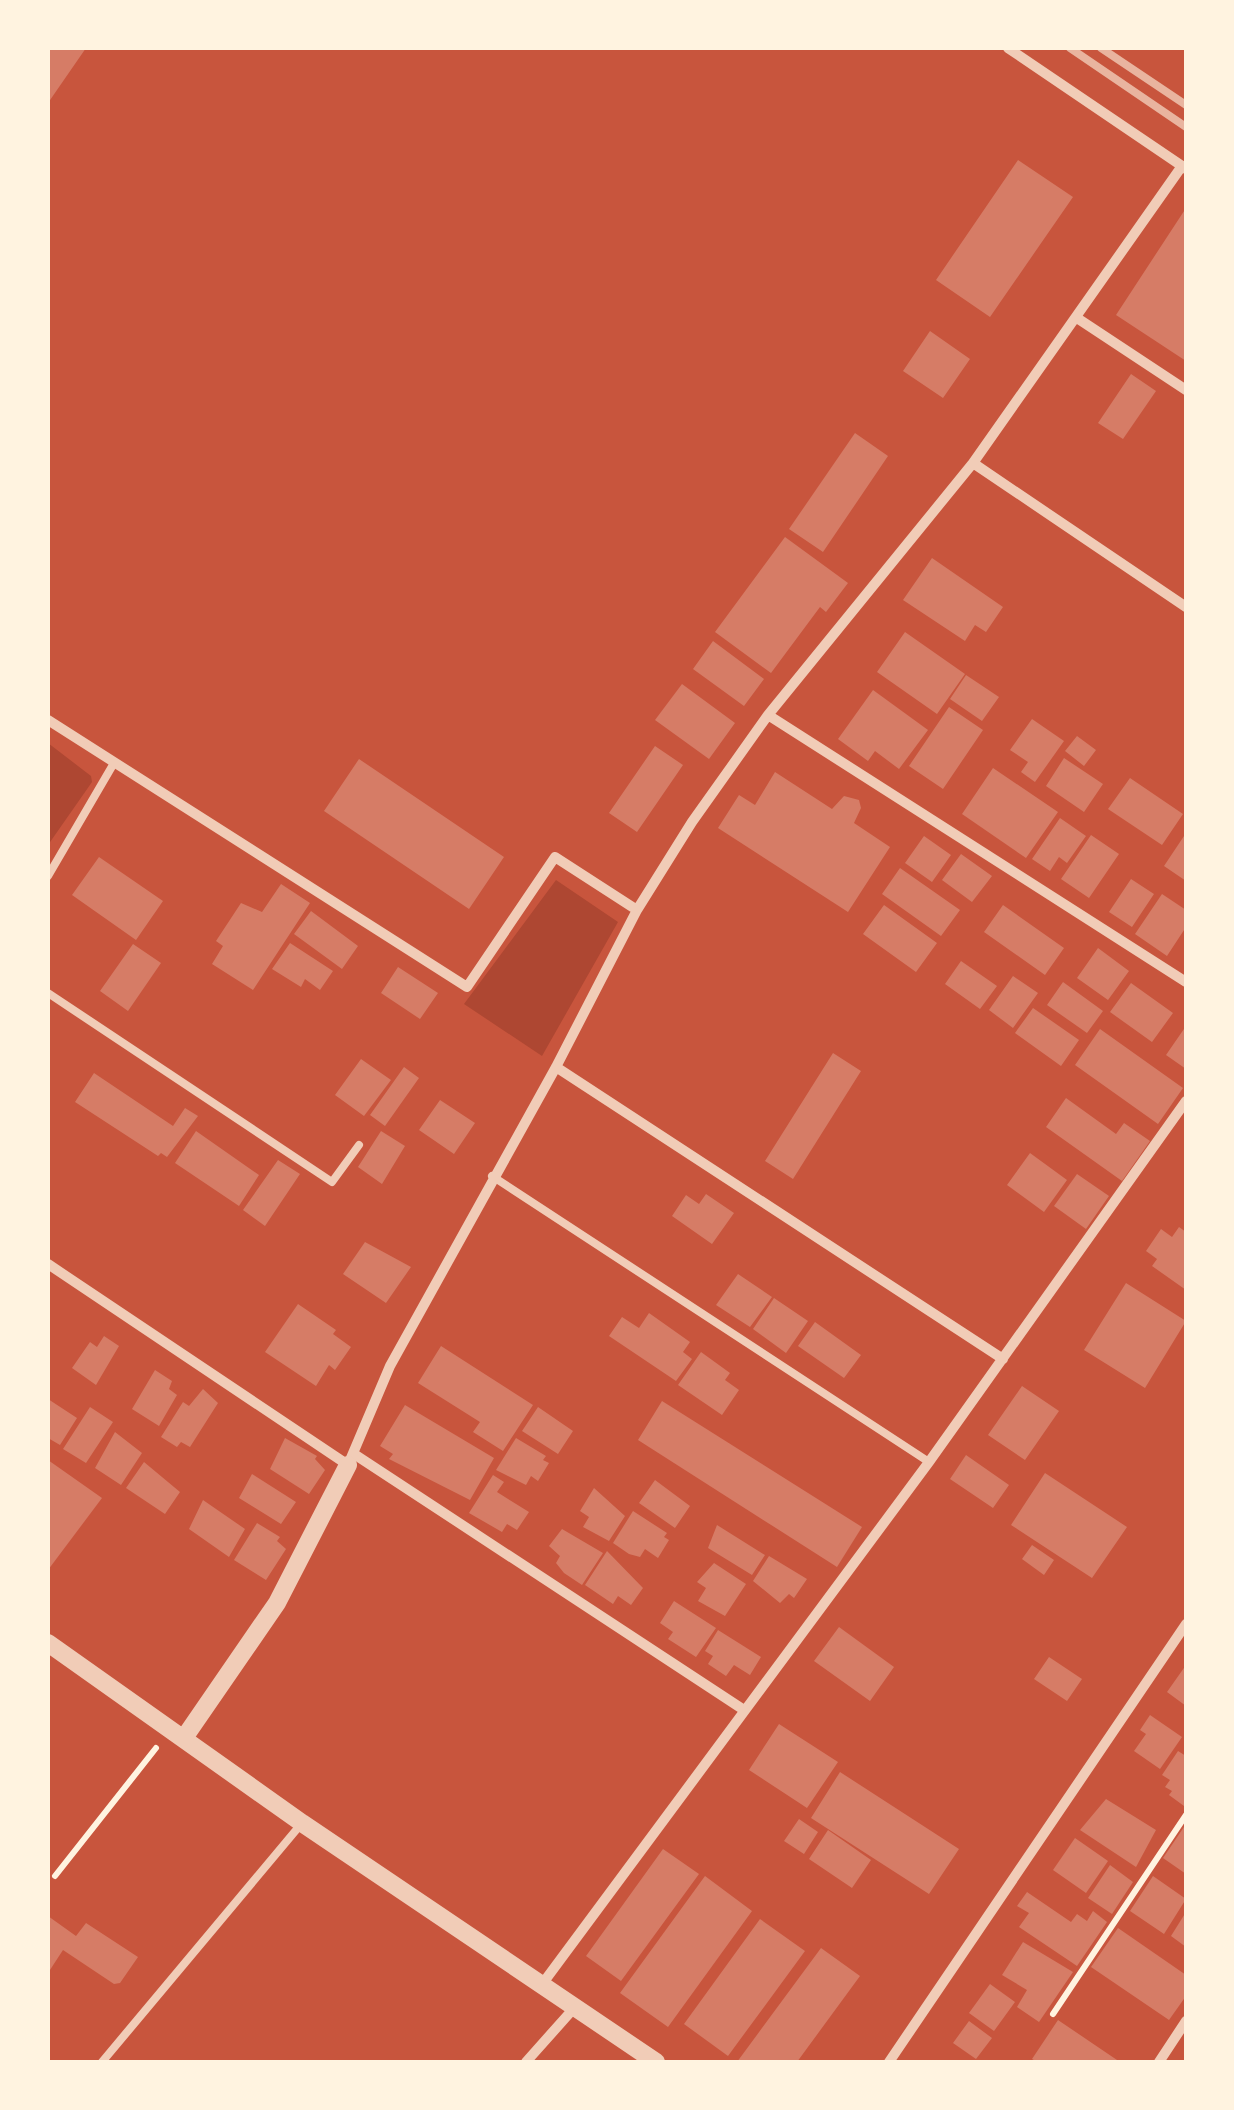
<svg xmlns="http://www.w3.org/2000/svg" width="1234" height="2110" font-family="'Alegreya Sans',sans-serif">
<style>
.green{fill:#ae4732}
.building{fill:#d67c66}
.lines{fill:none;stroke-linecap:round;stroke-linejoin:round}
.path{stroke:#fff3e0;stroke-width:6}
.service{stroke:#f1ccb7;stroke-width:8}
.minor{stroke:#f1ccb7;stroke-width:10}
.tertiary{stroke:#f1ccb7;stroke-width:18}
.rail{stroke:#e9b49f;stroke-width:8}
</style>
<rect width="100%" height="100%" fill="#c8553d"/>
<path class="green" d="M48 743 91 776 92 782 48 845Z
M556 880 618 922 542 1056 464 1004Z"/>
<path class="building" d="M48 48H86L48 103Z
M1018 160 1073 197 990 317 936 280Z
M1186 208V361L1116 315Z
M930 331 970 359 943 398 903 371Z
M1131 374 1156 391 1123 439 1098 423Z
M855 433 888 456 823 552 789 529Z
M785 537 848 583 826 612 820 607 771 673 715 632Z
M932 558 1003 607 986 632 975 625 965 641 903 600Z
M905 632 965 674 937 714 877 672Z
M713 641 764 679 744 706 693 669Z
M966 675 999 697 982 721 950 699Z
M682 684 735 723 709 759 655 720Z
M873 690 928 730 899 769 875 751 868 761 838 739Z
M949 707 983 730 943 789 909 766Z
M1032 719 1064 741 1035 782 1021 772 1028 762 1010 750Z
M1077 736 1096 750 1084 766 1065 751Z
M655 746 683 765 637 832 609 813Z
M1064 758 1103 784 1084 812 1046 786Z
M359 759 504 857 469 909 324 811Z
M993 768 1058 812 1026 858 962 814Z
M775 772 832 809 844 796 859 800 861 808 854 823 890 847 848 912 718 828 739 795 755 805Z
M1130 778 1183 814 1162 845 1108 809Z
M1060 818 1086 836 1067 863 1059 857 1050 871 1032 859Z
M1186 833V881L1164 866Z
M1091 835 1119 854 1089 898 1061 879Z
M924 836 951 855 932 882 905 863Z
M961 854 992 876 972 902 942 880Z
M99 857 163 901 136 940 72 895Z
M900 868 960 910 941 936 882 894Z
M1131 879 1154 894 1132 927 1109 912Z
M281 884 310 903 253 990 212 964 223 946 216 941 241 903 262 912Z
M1162 894 1186 910V927L1167 956 1135 934Z
M884 905 937 943 916 972 863 934Z
M1003 905 1064 948 1045 975 984 932Z
M311 911 358 946 342 969 294 934Z
M290 943 333 971 320 990 305 979 301 987 272 969Z
M133 944 161 963 128 1011 100 991Z
M1098 948 1129 971 1108 1000 1077 978Z
M961 961 997 986 980 1009 945 984Z
M398 967 438 993 420 1019 381 993Z
M1013 976 1038 993 1013 1028 989 1010Z
M1063 982 1103 1011 1087 1033 1047 1005Z
M1131 983 1173 1013 1152 1042 1110 1012Z
M1033 1008 1079 1040 1061 1066 1015 1033Z
M1186 1026V1069L1166 1055Z
M1100 1029 1183 1088 1158 1124 1075 1065Z
M833 1053 861 1071 793 1179 765 1161Z
M361 1059 391 1080 364 1116 335 1095Z
M404 1067 419 1078 385 1126 370 1115Z
M94 1073 173 1126 185 1108 198 1116 167 1157 161 1153 158 1156 75 1102Z
M1066 1098 1116 1134 1124 1123 1150 1141 1122 1181 1046 1127Z
M440 1100 475 1123 454 1154 419 1130Z
M196 1131 259 1175 239 1206 175 1163Z
M381 1131 405 1146 382 1184 358 1167Z
M1030 1153 1067 1180 1044 1212 1007 1185Z
M278 1160 300 1174 265 1226 243 1210Z
M1077 1174 1109 1196 1086 1229 1054 1206Z
M706 1194 734 1213 712 1244 672 1216 686 1195 699 1204Z
M1179 1227 1186 1232V1290L1152 1266 1157 1259 1146 1251 1161 1229 1172 1237Z
M365 1242 411 1267 386 1303 343 1274Z
M738 1274 772 1297 750 1327 716 1305Z
M1126 1283 1186 1321 1145 1388 1084 1350Z
M774 1298 808 1321 786 1353 753 1329Z
M298 1304 336 1330 333 1334 351 1347 335 1370 329 1365 316 1386 265 1352Z
M649 1313 690 1342 683 1352 692 1359 676 1381 609 1336 622 1317 639 1328Z
M815 1322 861 1355 844 1378 798 1346Z
M104 1336 119 1346 96 1385 72 1368 90 1342 97 1347Z
M441 1346 533 1405 503 1451 473 1432 480 1422 418 1383Z
M701 1352 730 1373 725 1380 739 1390 722 1415 678 1385Z
M155 1370 172 1381 169 1389 177 1395 159 1426 132 1409Z
M1022 1386 1059 1411 1025 1460 988 1435Z
M203 1389 218 1403 190 1447 181 1442 177 1447 161 1437 183 1402 189 1406Z
M48 1399 77 1418 60 1445 48 1438Z
M662 1401 862 1527 837 1567 638 1440Z
M405 1405 494 1458 470 1500 389 1459 393 1454 380 1446Z
M90 1407 113 1422 86 1463 63 1449Z
M538 1407 573 1431 558 1454 522 1431Z
M115 1432 142 1453 121 1485 95 1468Z
M285 1438 317 1456 315 1459 325 1470 309 1494 270 1469Z
M516 1438 546 1456 543 1460 549 1463 538 1481 531 1476 526 1485 496 1470Z
M966 1455 1009 1485 993 1508 950 1479Z
M48 1460 102 1498 48 1570Z
M144 1462 180 1492 165 1514 126 1488Z
M1045 1473 1127 1527 1092 1578 1011 1525Z
M252 1474 296 1502 281 1524 239 1498Z
M493 1475 504 1482 497 1492 529 1512 517 1530 507 1524 502 1532 469 1513Z
M655 1480 690 1506 675 1528 639 1503Z
M594 1488 625 1516 609 1541 583 1527 589 1517 580 1511Z
M203 1500 245 1529 229 1557 189 1529Z
M633 1511 667 1533 664 1537 669 1540 658 1558 645 1549 640 1557 629 1554 613 1543Z
M257 1523 280 1537 277 1541 286 1549 266 1580 234 1560Z
M717 1525 765 1555 752 1575 708 1548Z
M562 1529 603 1553 582 1585 564 1573 556 1563 560 1556 549 1546Z
M1032 1545 1054 1560 1044 1575 1022 1559Z
M607 1551 643 1588 631 1605 618 1596 613 1604 585 1585Z
M769 1556 807 1579 794 1598 789 1594 780 1603 753 1581Z
M714 1563 746 1584 725 1616 698 1601 706 1588 697 1582Z
M674 1601 716 1628 696 1657 668 1639 673 1632 660 1623Z
M839 1627 894 1667 870 1701 814 1661Z
M718 1630 761 1657 750 1675 734 1665 726 1676 708 1664 713 1656 705 1651Z
M1049 1657 1082 1679 1067 1701 1034 1679Z
M1186 1665V1706L1167 1692Z
M1150 1715 1182 1737 1160 1769 1134 1751 1146 1734 1140 1730Z
M779 1724 838 1762 807 1808 749 1770Z
M1178 1751 1186 1756 1184 1806 1169 1795 1172 1791 1165 1787 1170 1780 1162 1775Z
M840 1772 959 1849 929 1894 811 1818Z
M1106 1799 1156 1830 1136 1867 1080 1830Z
M799 1819 818 1832 804 1854 784 1841Z
M1186 1824V1874L1163 1858Z
M828 1830 871 1860 852 1888 809 1859Z
M1075 1838 1108 1861 1086 1893 1053 1870Z
M663 1849 699 1874 621 1981 586 1956Z
M1110 1865 1133 1882 1112 1914 1088 1898Z
M705 1876 752 1911 668 2027 620 1993Z
M1153 1876 1186 1899 1164 1934 1130 1911Z
M1027 1892 1071 1922 1077 1914 1087 1921 1093 1911 1107 1922 1077 1966 1019 1927 1029 1913 1017 1906Z
M1186 1912V1947L1171 1936Z
M48 1916 76 1936 86 1923 138 1957 120 1983 114 1984 63 1950 48 1973Z
M760 1919 805 1951 728 2056 684 2024Z
M1118 1928 1186 1975V1996L1169 2020 1091 1967Z
M1023 1942 1073 1972 1039 2022 1017 2007 1027 1990 1002 1975Z
M821 1948 860 1976 797 2062H737Z
M990 1984 1015 2002 994 2031 969 2013Z
M1058 2020 1120 2062H1037L1032 2059Z
M969 2021 992 2038 976 2059 953 2043Z"/>
<g class="lines">
<path class="path" d="M55 1876 156 1748
M1053 2014 1186 1815"/>
<path class="service" d="M48 876 114 763
M48 993 332 1182 359 1145
M492 1176 929 1462
M102 2062 302 1823"/>
<path class="minor" d="M1008 48 1182 166
M1077 318 1186 390
M973 463 1186 607
M768 715 1186 982
M48 720 467 987 555 857 637 910
M556 1067 1003 1359
M48 1264 348 1465 390 1366 556 1067 637 910 692 822 768 715 973 463 1182 166 1186 169
M354 1454 744 1710
M543 1983 929 1462 1186 1101
M526 2062 575 2007
M889 2062 1186 1624
M1159 2062 1186 2021"/>
<path class="tertiary" d="M48 1643 302 1823 656 2062
M184 1738 277 1603 348 1465"/>
<path class="rail" d="M1070 48 1186 127
M1101 48 1186 105"/>
</g>
<rect width="1234" height="2110" fill="none" stroke="#fff3e0" stroke-width="100"/>
</svg>
